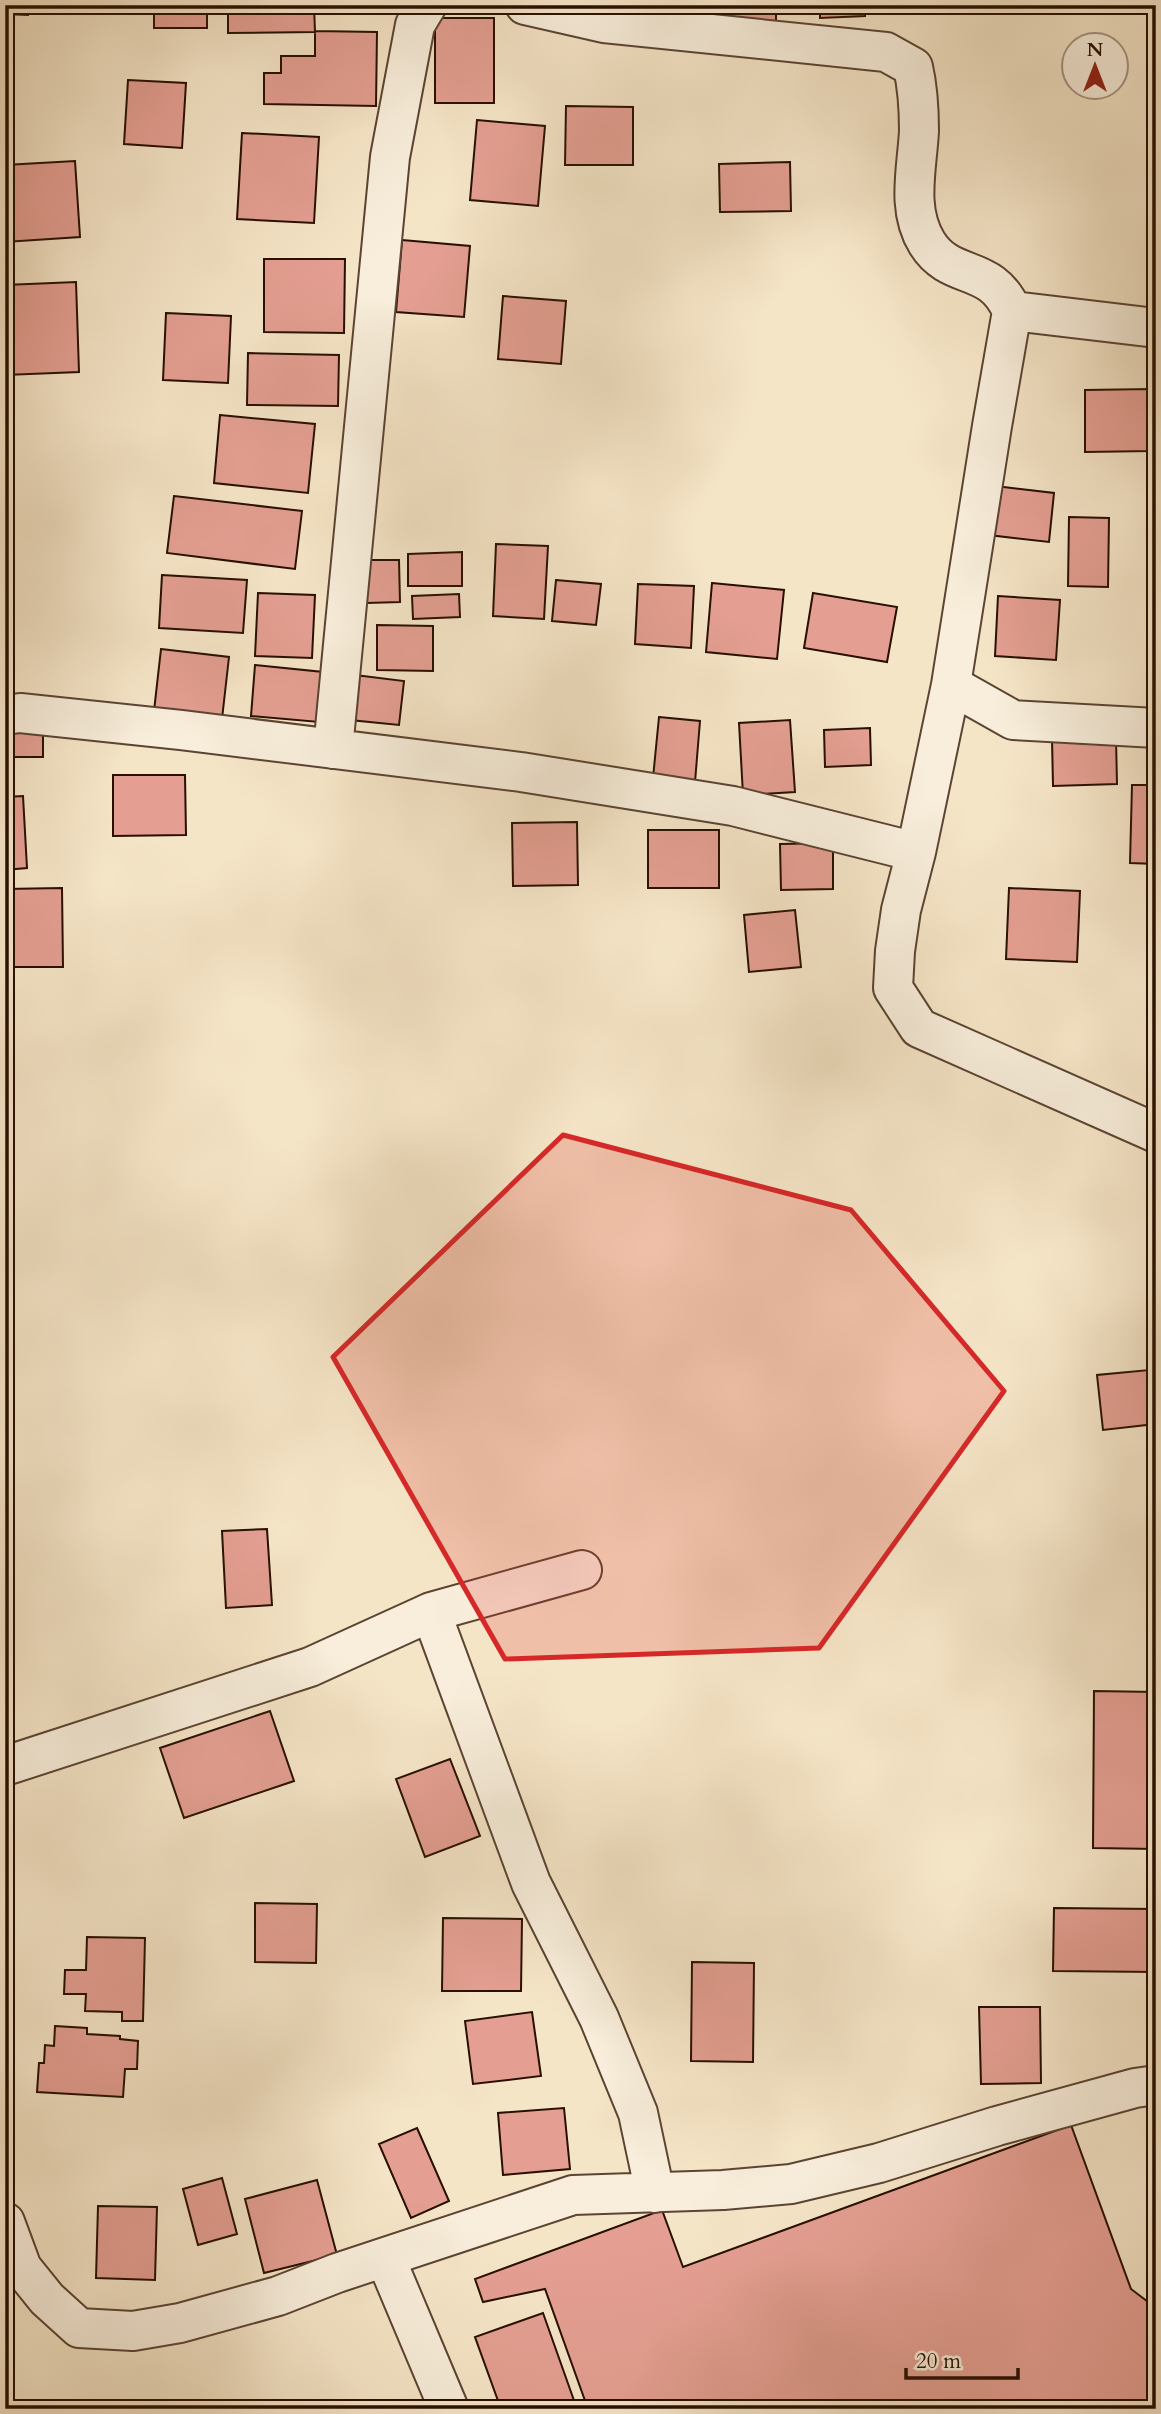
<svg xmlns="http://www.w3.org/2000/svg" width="1161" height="2414" font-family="Cardo,serif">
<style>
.building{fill:#e49f92;stroke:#280f00;stroke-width:2}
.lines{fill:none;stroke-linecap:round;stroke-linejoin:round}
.minor-casing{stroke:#5b4432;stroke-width:42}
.minor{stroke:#f8eedb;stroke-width:38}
.marked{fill:#d62828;fill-opacity:0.2;stroke:#d62828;stroke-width:5;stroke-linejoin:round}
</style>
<rect width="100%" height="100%" fill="#f5e5c7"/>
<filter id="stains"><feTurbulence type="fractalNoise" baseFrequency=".00286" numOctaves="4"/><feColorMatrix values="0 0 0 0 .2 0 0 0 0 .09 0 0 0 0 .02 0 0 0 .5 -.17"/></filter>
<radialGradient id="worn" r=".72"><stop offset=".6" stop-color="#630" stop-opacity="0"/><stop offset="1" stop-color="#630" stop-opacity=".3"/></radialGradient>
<path class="building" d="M5 5H29L28 15 5 14Z
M154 5H207V28H154Z
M228 5H314L315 32 228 33Z
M722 5H776V22L723 23Z
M820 5H865V16L820 18Z
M435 18H494V103H435Z
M315 31 377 32 376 106 264 104V73H281V56H315Z
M1156 66V116L1148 115Z
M128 80 186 83 182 148 124 144Z
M566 106 633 107V165H565Z
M477 120 545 126 538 206 470 200Z
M242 133 319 137 314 223 237 219Z
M75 161 80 237 5 242V165Z
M790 162 791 211 720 212 719 164Z
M402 240 470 246 464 317 396 312Z
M264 259H345L344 333 264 332Z
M76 282 79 372 5 375V285Z
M503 296 566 301 561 364 498 359Z
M166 313 231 316 228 383 163 380Z
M248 353 339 355 338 406 247 405Z
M1151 389 1152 451 1085 452V390Z
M220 415 315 424 308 493 214 483Z
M995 486 1054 493 1049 542 989 535Z
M174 496 302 511 295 569 167 553Z
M1069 517 1109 518 1108 587 1068 586Z
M496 544 548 546 544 619 493 616Z
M462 552V586H408V554Z
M366 560H399L400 602 367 603Z
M162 575 247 580 243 633 159 628Z
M556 580 601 584 596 625 552 621Z
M712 583 784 590 777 659 706 652Z
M638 584 694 586 691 648 635 644Z
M258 593 315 595 312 658 255 656Z
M813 593 897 607 887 662 804 648Z
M459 594 460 617 413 619 412 596Z
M998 596 1060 600 1056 660 995 656Z
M377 625 433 626V671L377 670Z
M161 649 229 657 222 719 154 711Z
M255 665 323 672 319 722 251 716Z
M355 675 404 681 399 725 350 720Z
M659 717 700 721 695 782 653 778Z
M790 720 795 792 743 795 739 723Z
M5 726H43V757H5Z
M870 728 871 765 825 767 824 730Z
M1116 738 1117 784 1053 786 1052 739Z
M113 775H185L186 835 113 836Z
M1132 785H1156V864L1130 863Z
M23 796 27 868 5 870V797Z
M577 822 578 885 513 886 512 823Z
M648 830H719V888H648Z
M833 843V889L781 890 780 844Z
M62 888 63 967H5V889Z
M1009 888 1080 891 1077 962 1006 959Z
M795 910 801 967 749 972 744 915Z
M1149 1370 1155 1424 1103 1430 1097 1375Z
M267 1529 272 1605 226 1608 222 1531Z
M1094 1691 1156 1692V1849L1093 1848Z
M270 1711 294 1781 184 1818 160 1748Z
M450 1759 480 1836 425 1857 396 1779Z
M255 1903 317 1904 316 1963 255 1962Z
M1054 1908 1156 1909V1972L1053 1971Z
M443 1918 522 1919 521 1991H442Z
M87 1937 145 1938 143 2021H122V2012L85 2011 86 1994H64L65 1970H86Z
M692 1962 754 1963 753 2062 691 2061Z
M979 2007H1040L1041 2083 981 2084Z
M532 2012 541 2076 473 2084 465 2021Z
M55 2026 87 2028V2034L120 2036V2039L138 2041 137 2069H125L123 2097 37 2092 39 2063H44L45 2045 54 2046Z
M564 2108 570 2169 503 2175 498 2113Z
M1071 2125 1131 2289 1156 2308V2409H588L545 2289 483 2302 475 2279 662 2210 683 2267Z
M417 2128 449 2201 411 2218 379 2144Z
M222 2178 237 2234 198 2245 183 2189Z
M317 2180 337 2255 264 2273 245 2199Z
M98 2206 157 2207 155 2280 96 2278Z
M543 2313 577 2409H501L475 2337Z"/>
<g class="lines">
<g class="minor-casing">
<path id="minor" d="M525 5 604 23 886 52 913 67C918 89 919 109 919 131 917 169 906 209 927 243 951 282 991 262 1012 311L1156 328
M1012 311 992 426 951 685 1013 720 1156 728
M5 715 20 713 181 730 521 772 733 806 916 852 951 685
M333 749 390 157 415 25 427 5
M916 852 901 910 895 951 893 988 919 1028 1156 1133
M431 1612 531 1883 599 2018 638 2113 655 2193
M5 1766 310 1667 431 1612 582 1570
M5 2222 22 2268 47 2299 79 2328 133 2331 180 2323 278 2296 337 2273 573 2195 723 2190 791 2184 879 2163 997 2126 1135 2088 1156 2085
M385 2257 449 2409"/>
</g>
<use href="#minor" class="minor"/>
</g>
<path class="marked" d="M563 1135 851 1210 1004 1391 819 1648 505 1659 333 1357Z"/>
<rect width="1161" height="2414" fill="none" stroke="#f5e5c7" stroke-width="28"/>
<rect x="7" y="7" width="1147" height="2400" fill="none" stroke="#280f00" stroke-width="3.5"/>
<rect x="14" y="14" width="1133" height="2386" fill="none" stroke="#280f00" stroke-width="2"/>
<g transform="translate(1095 66)"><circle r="33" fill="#f8eedb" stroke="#a59583" stroke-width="2"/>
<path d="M0-5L12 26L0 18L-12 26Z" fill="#8f2418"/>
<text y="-10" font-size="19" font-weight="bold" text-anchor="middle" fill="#280f00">N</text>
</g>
<path d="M906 2368v10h112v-10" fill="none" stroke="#280f00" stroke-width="3.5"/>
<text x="916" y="2368" font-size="21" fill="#280f00" stroke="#f8eedb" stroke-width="5" paint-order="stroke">20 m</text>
<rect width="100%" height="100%" filter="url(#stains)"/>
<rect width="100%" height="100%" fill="url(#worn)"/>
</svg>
